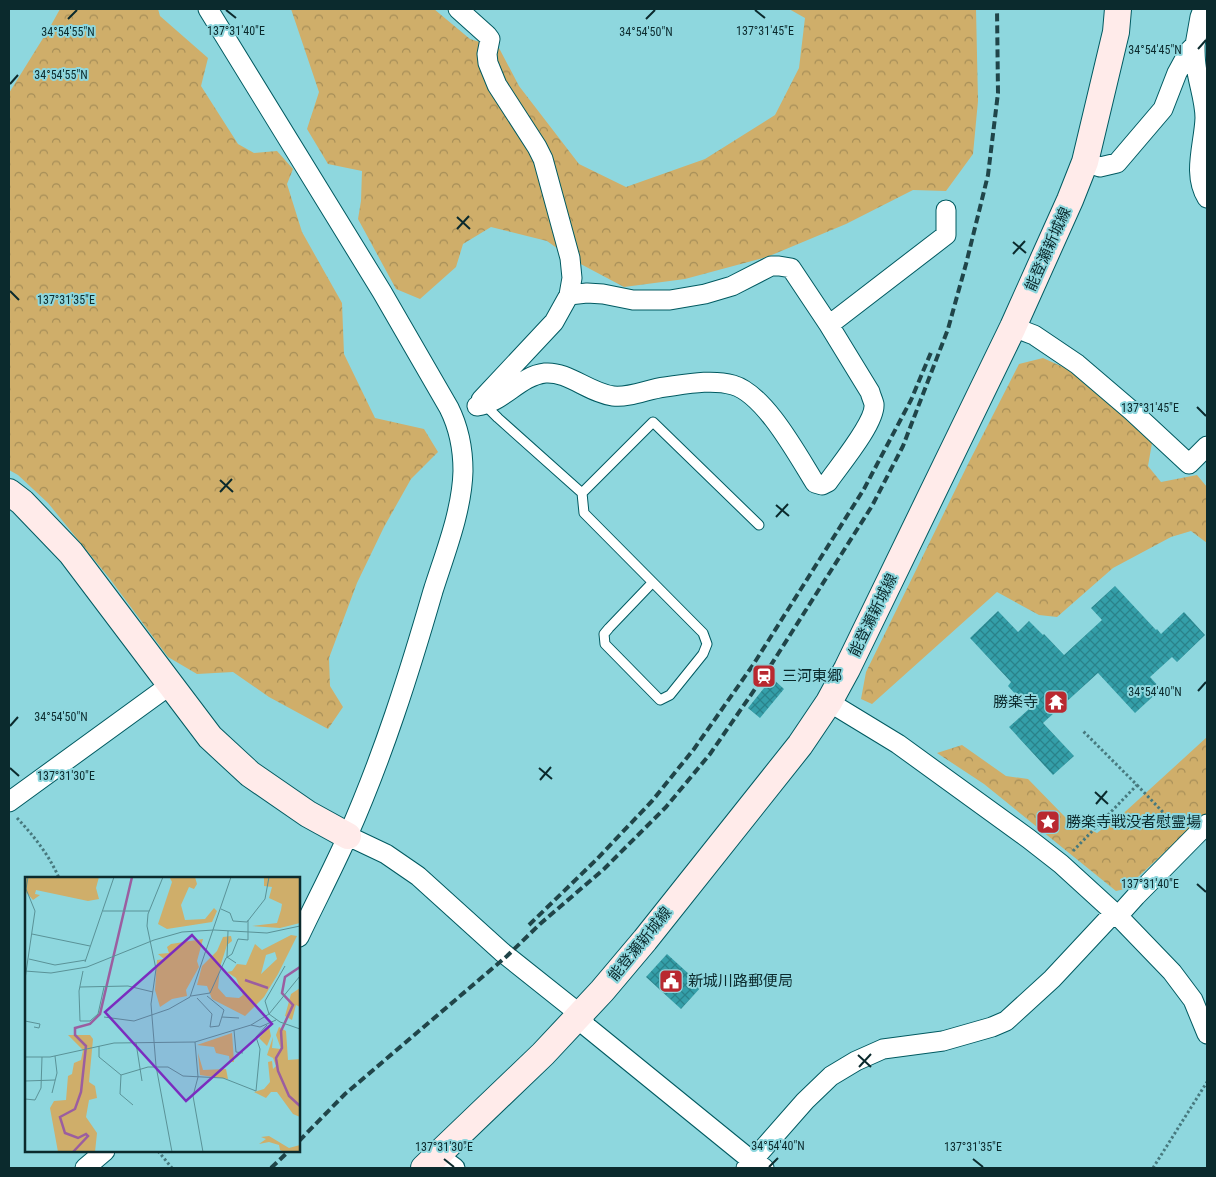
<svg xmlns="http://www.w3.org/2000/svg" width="1216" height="1177" font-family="'Roboto Condensed','Noto Sans JP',sans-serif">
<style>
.forest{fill:url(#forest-crowns)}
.building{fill:url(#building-cross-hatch)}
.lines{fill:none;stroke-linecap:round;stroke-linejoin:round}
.lane-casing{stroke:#005a61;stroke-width:11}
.street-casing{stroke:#005a61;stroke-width:21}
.secondary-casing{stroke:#005a61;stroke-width:28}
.path{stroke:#47797e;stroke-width:3;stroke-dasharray:2.5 2.5;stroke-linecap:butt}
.lane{stroke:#fff;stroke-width:9}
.street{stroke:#fff;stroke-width:19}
.secondary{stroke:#ffebea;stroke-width:26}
.rail{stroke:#204549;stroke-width:4;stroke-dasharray:8 4;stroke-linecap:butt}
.ticks{fill:none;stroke:#0b2a2d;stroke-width:2}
.labels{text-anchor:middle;stroke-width:4;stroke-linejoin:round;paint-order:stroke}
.street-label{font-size:15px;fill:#0b2a2d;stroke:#8ed7de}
.poi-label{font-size:15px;fill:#0b2a2d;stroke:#8ed7de;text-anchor:start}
.inset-river{fill:none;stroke:#9b5ea0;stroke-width:2.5}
.inset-road{fill:none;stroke:#5a9297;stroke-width:1}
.view{fill:#7b2cbf;fill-opacity:0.15;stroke:#7b2cbf;stroke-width:2.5}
.inset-edge{fill:none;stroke:#0b2a2d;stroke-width:2.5}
.ticks-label{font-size:12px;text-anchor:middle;fill:#0b2a2d;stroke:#8ed7de;stroke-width:4;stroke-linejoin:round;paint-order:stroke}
</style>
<defs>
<pattern id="forest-crowns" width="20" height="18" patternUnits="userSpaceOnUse" patternTransform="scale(1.25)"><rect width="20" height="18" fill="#cfae6a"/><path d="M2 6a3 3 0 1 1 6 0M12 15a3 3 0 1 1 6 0" fill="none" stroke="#a68e58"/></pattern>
<pattern id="building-cross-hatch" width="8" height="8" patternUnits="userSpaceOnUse" patternTransform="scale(1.25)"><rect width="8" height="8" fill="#349fa9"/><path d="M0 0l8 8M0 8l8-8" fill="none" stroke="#2a828a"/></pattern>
</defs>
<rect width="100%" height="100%" fill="#8ed7de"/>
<path class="forest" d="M60 9H158L160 16 208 58 201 86 238 144 254 153 277 151 293 169 287 184 302 232 342 303 344 354 375 418 424 429 438 452 411 479 384 527 357 583 329 658 330 686 343 707 328 729 269 697 233 672 197 674 168 657 110 579 48 503 18 475 9 470V93L50 27Z
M291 9H434L470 39 499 48 519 86 579 164 626 187 705 159 775 115 799 68 805 18 789 9H976L978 101 973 154 946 191 913 190 846 224 767 257 685 279 624 287 575 261 547 241 491 227 463 244 456 267 420 299 396 289 358 219 361 201 362 171 328 164 307 129 319 92Z
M1043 358 1092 380 1152 443 1148 466 1161 482 1197 475 1207 487V543L1191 531 1171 537 1113 568 1057 617 1039 615 997 592 872 704 861 699 866 672 969 462 1019 364Z
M1207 737V813L1125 889 1116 891 984 784 937 753 962 745 1006 776 1028 779 1067 819 1097 833 1126 811Z"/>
<path class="building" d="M1115 586 1156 630 1157 629 1161 634 1184 612 1205 635 1177 662 1172 657 1150 677 1161 689 1135 713 1098 673 1043 723 1074 756 1053 775 1009 727 1029 709 1008 686 1011 682 970 638 998 611 1018 632 1029 621 1043 635 1044 634 1064 655 1102 620 1091 608Z
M772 678 784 689 760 718 748 708Z
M667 954 702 986 681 1009 646 977Z"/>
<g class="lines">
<g class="lane-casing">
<path id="lane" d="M485 405 498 418 582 493 584 513 703 633 707 644 703 654 670 695 660 700 605 644 604 634 609 628 652 583
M582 493 653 422 759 525"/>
</g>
<g class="street-casing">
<path id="street" d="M208 9 382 292 449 408C459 428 463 449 463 471 462 511 445 553 433 591 409 674 383 756 348 835 333 869 315 903 299 937
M458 9 487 35 490 39 487 54 488 63 497 85 537 147 543 159 570 258 572 278 569 295 554 322 481 400
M1195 45C1195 52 1195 58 1196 65 1198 83 1205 100 1205 118 1204 145 1192 174 1207 198
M1085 162 1100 167 1117 163 1163 109 1177 73 1189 51 1195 45 1200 17 1203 9
M829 325 946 235V210
M1013 327 1034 335 1077 364 1132 411 1189 464 1207 446
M477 406C503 403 519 376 545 373 568 371 589 393 613 396 630 398 648 389 665 387 687 384 712 379 733 385 765 394 798 456 815 483L822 485 828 482C839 466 876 422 874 404 873 400 871 396 870 392L829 325 791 268 779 266H771L732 286 705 294 670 300H633L603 294 587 293 569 295
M829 702 898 744 1029 839 1061 864 1118 916 1172 972 1193 1000 1207 1034
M9 802 170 685
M348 836 386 854 418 876 502 952 581 1015 586 1026 752 1161 764 1168
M440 1153 447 1162 455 1168
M85 1168 105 1151
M746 1168 805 1101 831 1076 856 1061 883 1049 943 1041 992 1027 1006 1021 1052 979 1109 918 1118 916 1136 896 1207 824"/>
</g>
<g class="secondary-casing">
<path id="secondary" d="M9 492 22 502 71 553 210 737 250 774 308 814 348 836
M424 1168 543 1054 602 991 645 940 800 745 829 702 847 669 1013 327 1070 200 1085 162 1116 32 1118 9"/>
</g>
<path class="path" d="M1137 785 1178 828
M17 818C34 836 49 855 59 878
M1073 851 1137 785 1082 730
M158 1151 172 1168
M1153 1168 1207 1082"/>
<use href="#lane" class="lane"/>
<use href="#street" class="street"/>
<use href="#secondary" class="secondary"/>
<path class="rail" d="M529 925 596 860 652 801 694 749 753 665 864 489 911 400 932 350
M299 1141 345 1094 507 956 540 924 604 869 666 807 710 754 764 676 872 506 903 446 948 329 966 264 988 175 998 93 997 9
M271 1168 289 1151"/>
</g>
<path class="ticks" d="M226 10 236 18M755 10 765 18M68 19 77 10M646 19 655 10M1198 49 1206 40M10 84 18 75M457 217 470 229M457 229 469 216M1013 242 1026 253M1013 254 1025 241M10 291 19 300M1197 407 1206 416M220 480 233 492M220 492 232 479M776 505 789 516M776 517 788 504M1198 691 1206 682M10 726 18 717M10 768 19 776M539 768 552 779M540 780 551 767M1095 792 1108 804M1096 804 1107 791M1197 884 1206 892M858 1055 871 1067M859 1067 871 1054M444 1159 454 1167M973 1159 983 1167M769 1167 778 1158"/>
<defs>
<g id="station-square" transform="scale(1.25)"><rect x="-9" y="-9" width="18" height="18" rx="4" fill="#b92930" stroke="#8ed7de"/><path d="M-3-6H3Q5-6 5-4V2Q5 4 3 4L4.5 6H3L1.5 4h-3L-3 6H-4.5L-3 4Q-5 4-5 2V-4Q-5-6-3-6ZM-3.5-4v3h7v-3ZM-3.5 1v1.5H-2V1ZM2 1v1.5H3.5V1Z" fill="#fff"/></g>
<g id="temple-square" transform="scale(1.25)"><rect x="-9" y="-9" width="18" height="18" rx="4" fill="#b92930" stroke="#8ed7de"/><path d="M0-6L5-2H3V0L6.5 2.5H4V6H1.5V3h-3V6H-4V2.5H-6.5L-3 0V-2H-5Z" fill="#fff"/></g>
<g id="sight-square" transform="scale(1.25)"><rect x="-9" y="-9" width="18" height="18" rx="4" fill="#b92930" stroke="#8ed7de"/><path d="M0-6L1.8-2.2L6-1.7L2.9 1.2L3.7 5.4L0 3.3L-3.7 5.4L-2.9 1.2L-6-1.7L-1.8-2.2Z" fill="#fff"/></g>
<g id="civic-square" transform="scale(1.25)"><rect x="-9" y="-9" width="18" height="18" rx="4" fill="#b92930" stroke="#8ed7de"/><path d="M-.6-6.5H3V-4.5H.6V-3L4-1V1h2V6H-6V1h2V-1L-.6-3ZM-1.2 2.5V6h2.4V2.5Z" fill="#fff"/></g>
</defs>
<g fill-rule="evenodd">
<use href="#station-square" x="764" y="676"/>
<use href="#temple-square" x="1056" y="702"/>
<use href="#sight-square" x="1048" y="822"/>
<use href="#civic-square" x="671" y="981"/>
</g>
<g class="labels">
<g class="street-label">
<text transform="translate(1048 249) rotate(-66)" y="5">能登瀬新城線</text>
<text transform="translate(873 615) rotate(-64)" y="5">能登瀬新城線</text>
<text transform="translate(640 944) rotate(-51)" y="5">能登瀬新城線</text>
</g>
<g class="poi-label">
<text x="782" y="681">三河東郷</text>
<text x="1038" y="707" text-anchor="end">勝楽寺</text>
<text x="1066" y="827">勝楽寺戦没者慰霊場</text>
<text x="688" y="986">新城川路郵便局</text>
</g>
</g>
<g transform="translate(25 877)">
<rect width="275" height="275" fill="#8ed7de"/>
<path d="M0 0H74L71 11 74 22 63 24 11 13 10 17 15 18 8 23 0 14ZM149 0H170L172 7 169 12 164 10 156 28 160 43 180 42 189 31 192 34 187 45 142 52 133 47 147 5 145 1ZM239 0H275V46L255 51 227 49 252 46 256 33 257 27 244 21 247 10 239 9ZM266 58 272 59 253 97 239 120 220 139 187 122 182 109 172 108 177 89 192 74 198 60 206 59 207 64 202 68 195 90 193 111 201 120 214 121 218 118 211 101 202 95 207 94 212 87 221 88 230 67 237 73ZM250 75 252 82 236 97 241 78ZM178 62 172 84 174 90 161 113 162 119 147 122 135 130 130 113 132 83 139 82 133 77 144 76 142 70 146 67ZM275 111V130L271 128 267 143 260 139 266 117ZM254 150 261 154 263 183 275 182V240L268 237 252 215H246L241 221 229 215 239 212 245 205 243 185 247 184 248 192 251 189 248 181 242 178 248 160 247 171 256 172 251 158ZM207 156 209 185H205L204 179 191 176 189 170 172 168ZM43 158H65L68 162 64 205 70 209 72 221 64 223 61 240 72 256 70 275H33L25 231 29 224 41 223 43 199 47 197 49 186 56 183 58 173ZM173 176 178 193 201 192 203 202 175 198ZM244 259 264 271 275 268V275H259L255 273 254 268 244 265 234 267 241 262 236 260Z" fill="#cfae6a" fill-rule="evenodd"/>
<path d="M244 150 246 159 242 169 234 161Z" fill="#cfae6a"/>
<path class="inset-river" d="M275 90 260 100 257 116 268 128 256 154 257 171 251 181 253 194 264 219 275 229M220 103 243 111M48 275 63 259 61 257 53 261 40 256 35 240 50 232 56 215 61 169 50 158V151L65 147 75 137 107 0"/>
<path class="inset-road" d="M138 0 123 37 122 49 131 92 126 127 131 189 147 275M196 32 205 36 208 44 222 45 240 22 244 0M78 34H124M203 54 202 80 211 86M7 57 65 69M4 82 30 88 61 83M60 85 89 0M260 89 240 124 244 137 275 99M0 94 26 96 62 90 129 63 157 55 189 53 242 56 275 49M58 94 54 114 55 144H65L73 137 79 110M0 102 10 34 1 12 3 0M55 110 103 109 128 115M166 119 185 116 201 81 207 77 213 62 223 63V43M172 121 187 137 185 150 194 149 199 133 182 119M79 140 109 144 144 132 165 120 206 0M197 140 214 141M0 144 15 147 14 151 9 150M226 148 235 150 251 143M209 153 211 175 218 176M170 165 173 200 168 219 178 275M111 166 117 204M74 169V180L96 198 95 217 108 228M0 180H25L89 166 170 165 226 148 244 137 255 145 275 152M96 198 123 190H143L158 199 198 201 231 214 235 172 231 160 242 148M0 204 30 203M27 216 32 196 30 179M0 222 10 223 16 211 17 180"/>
<path class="view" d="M167 58 247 147 161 224 80 135Z"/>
<rect width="275" height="275" class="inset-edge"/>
</g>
<g class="ticks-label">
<text x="236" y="35">137°31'40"E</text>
<text x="765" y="35">137°31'45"E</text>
<text x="646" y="36">34°54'50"N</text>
<text x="68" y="36">34°54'55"N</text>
<text x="1155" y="54">34°54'45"N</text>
<text x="61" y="79">34°54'55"N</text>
<text x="66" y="304">137°31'35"E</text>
<text x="1150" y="412">137°31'45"E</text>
<text x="1155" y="696">34°54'40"N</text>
<text x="61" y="721">34°54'50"N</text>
<text x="66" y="780">137°31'30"E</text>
<text x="1150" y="888">137°31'40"E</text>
<text x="778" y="1150">34°54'40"N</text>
<text x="444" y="1151">137°31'30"E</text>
<text x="973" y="1151">137°31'35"E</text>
</g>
<rect width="1216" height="1177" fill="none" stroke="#0b2a2d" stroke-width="20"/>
</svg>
